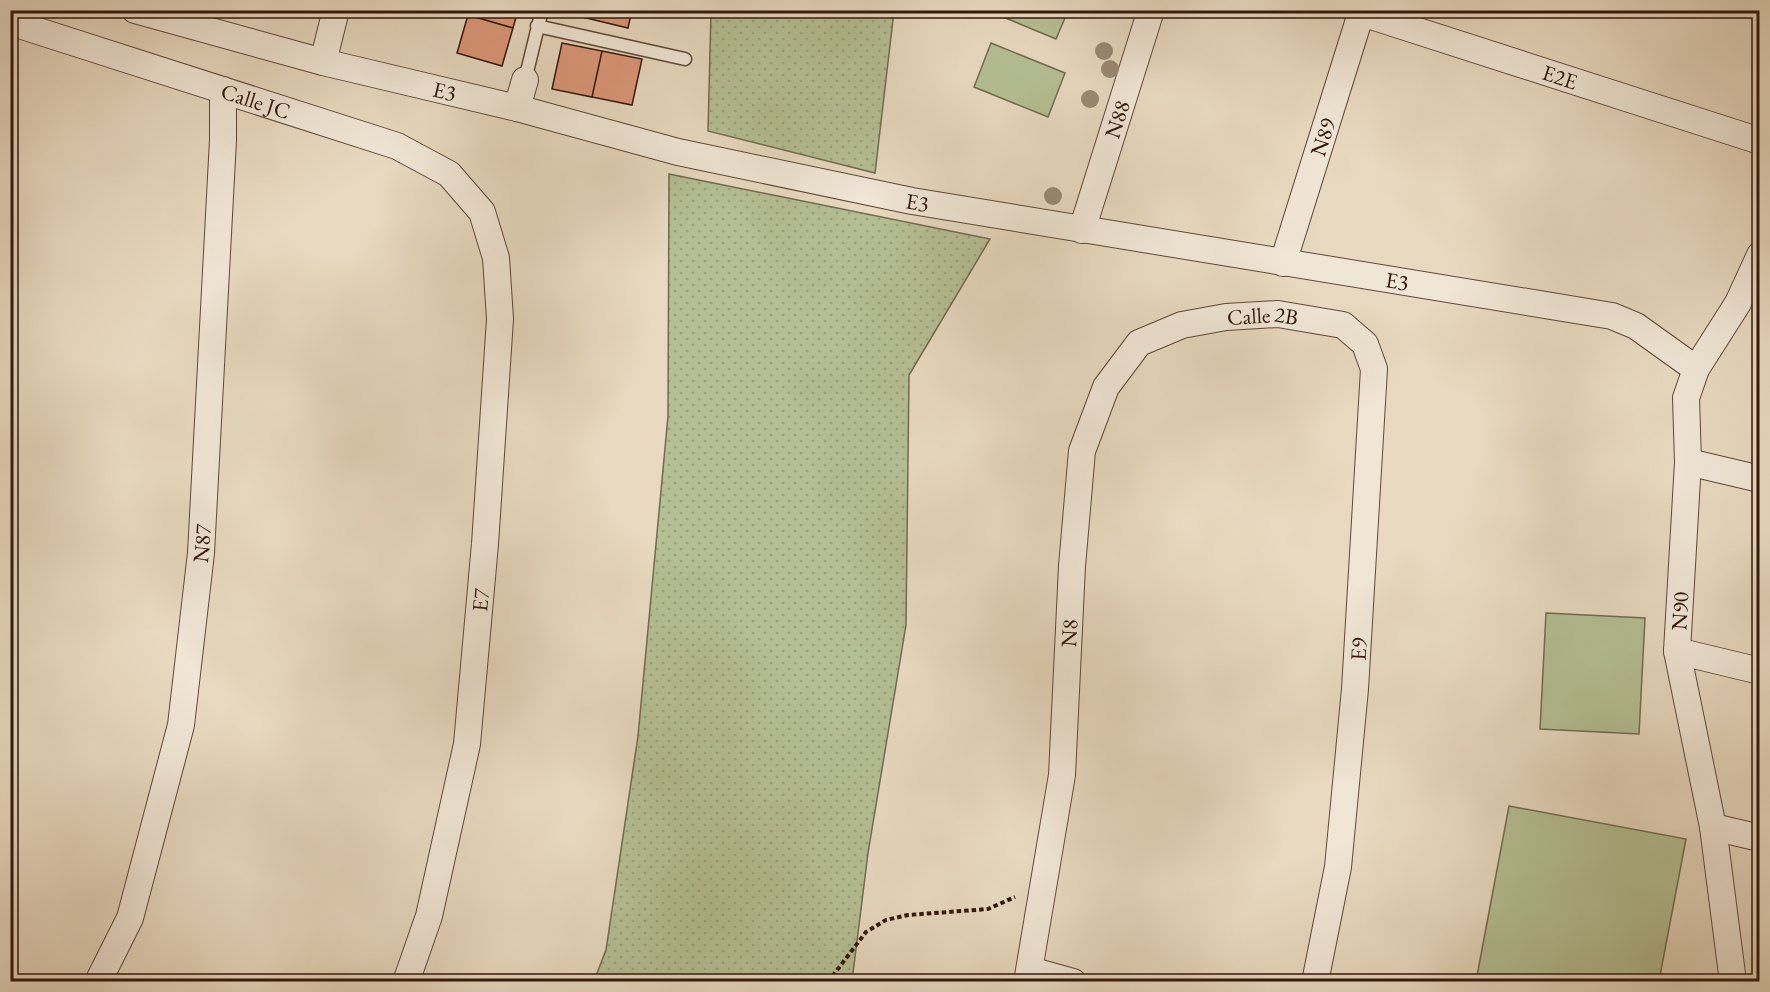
<svg xmlns="http://www.w3.org/2000/svg" width="1770" height="992" font-family="'EB Garamond',serif">
<style>
.grass{fill:url(#grass-dots);stroke:#726b4f;stroke-width:1.5}
.green{fill:#b4bf93;stroke:#726b4f;stroke-width:1.5}
.building{fill:#db9778;stroke:#31170b;stroke-width:1.5}
.lines{fill:none;stroke-linecap:round;stroke-linejoin:round}
.lane-casing{stroke:#5f4838;stroke-width:15}
.street-casing{stroke:#5f4838;stroke-width:28}
.path{stroke:#31170b;stroke-width:4;stroke-dasharray:4.5 3;stroke-linecap:butt}
.lane{stroke:#f0e6d6;stroke-width:12}
.street{stroke:#f0e6d6;stroke-width:26}
.tree{fill:#998a73}
.labels{text-anchor:middle;stroke-width:4.5;stroke-linejoin:round;paint-order:stroke}
.street-label{font-size:22px;fill:#31170b;stroke:#f0e6d6}
</style>
<defs>
<pattern id="grass-dots" width="8" height="8" patternUnits="userSpaceOnUse" patternTransform="scale(1.5)"><rect width="8" height="8" fill="#b4bf93"/><path d="M2 2h.1M6 6h.1" fill="none" stroke="#9ba37d" stroke-width="1.8" stroke-linecap="round"/></pattern>
</defs>
<rect width="100%" height="100%" fill="#e8d9c0"/>
<filter id="stains"><feTurbulence type="fractalNoise" baseFrequency=".00333" numOctaves="4"/><feColorMatrix values="0 0 0 0 .2 0 0 0 0 .09 0 0 0 0 .02 0 0 0 .5 -.17"/></filter>
<radialGradient id="worn" r=".72"><stop offset=".6" stop-color="#630" stop-opacity="0"/><stop offset="1" stop-color="#630" stop-opacity=".3"/></radialGradient>
<path class="grass" d="M711 11H894L875 173 708 131Z
M669 174 990 239 909 375 906 625 868 853 852 981H594L606 950 638 736 668 416Z"/>
<path class="green" d="M997 11V10L1068 11 1056 39 996 14Z
M991 43 1065 73 1048 117 974 87Z
M1546 613 1645 618 1639 734 1540 729Z
M1509 806 1686 839 1659 981H1476Z"/>
<path class="building" d="M469 10H518L513 28 468 15Z
M584 10H632L628 28 582 17Z
M468 15 513 28 502 66 457 53Z
M562 43 602 51 592 97 552 89Z
M602 51 642 59 632 105 592 97Z"/>
<g class="lines">
<g class="lane-casing">
<path id="lane" d="M537 26 685 59
M525 80 542 10"/>
</g>
<g class="street-casing">
<g id="street">
<path id="s1" d="M135 10 323 62 517 108 678 152 912 201 1612 316 1636 326 1696 369"/>
<path id="s2" d="M1362 13 1760 141"/>
<path id="s3" d="M10 22 397 146 449 174 482 212 496 258 500 319 485 544 467 744 429 916 406 982"/>
<path d="M323 62 336 10"/>
<path d="M517 108 525 80"/>
<path id="s4" d="M1082 230 1151 10"/>
<path id="s5" d="M1283 263 1362 10"/>
<path d="M1688 462 1760 479"/>
<path d="M1677 651 1760 671"/>
<path d="M1713 827 1760 838"/>
<path d="M1030 970 1073 982"/>
<path id="s6" d="M98 982 130 918 181 725 201 553 223 140V90"/>
<path id="s7" d="M1027 982 1062 775 1072 566 1082 451 1106 387 1139 343 1182 325 1226 317 1278 314 1343 325 1365 344 1374 369 1355 689 1338 867 1315 982"/>
<path id="s8" d="M1733 982 1713 827 1677 651 1688 462 1686 398 1696 369 1738 303 1760 255"/>
</g>
</g>
<path class="path" d="M828 982 866 932 886 920 908 915 988 909 1015 897"/>
<use href="#lane" class="lane"/>
<use href="#street" class="street"/>
</g>
<g class="tree">
<circle cx="1104" cy="51" r="9"/>
<circle cx="1110" cy="69" r="9"/>
<circle cx="1090" cy="99" r="9"/>
<circle cx="1053" cy="196" r="9"/>
</g>
<g class="labels">
<g class="street-label">
<text dy="8" stroke="none"><textPath href="#s2" startOffset="208">E2E</textPath></text>
<text dy="8" stroke="none"><textPath href="#s1" startOffset="320">E3</textPath></text>
<text dy="8" stroke="none"><textPath href="#s3" startOffset="258">Calle JC</textPath></text>
<text dy="8" stroke="none"><textPath href="#s4" startOffset="116">N88</textPath></text>
<text dy="8" stroke="none"><textPath href="#s5" startOffset="132">N89</textPath></text>
<text dy="8" stroke="none"><textPath href="#s1" startOffset="806">E3</textPath></text>
<text dy="8" stroke="none"><textPath href="#s1" startOffset="1292">E3</textPath></text>
<text dy="8" stroke="none"><textPath href="#s7" startOffset="786">Calle 2B</textPath></text>
<text dy="8" stroke="none"><textPath href="#s6" startOffset="454">N87</textPath></text>
<text transform="translate(480 600) rotate(-85)" y="8">E7</text>
<text dy="8" stroke="none"><textPath href="#s8" startOffset="376">N90</textPath></text>
<text dy="8" stroke="none"><textPath href="#s7" startOffset="352">N8</textPath></text>
<text transform="translate(1358 649) rotate(-87)" y="8">E9</text>
</g>
</g>
<rect width="1770" height="992" fill="none" stroke="#e8d9c0" stroke-width="36"/>
<rect x="12" y="12" width="1746" height="968" fill="none" stroke="#31170b" stroke-width="3"/>
<rect x="18" y="18" width="1734" height="956" fill="none" stroke="#31170b" stroke-width="1.5"/>
<rect width="100%" height="100%" filter="url(#stains)"/>
<rect width="100%" height="100%" fill="url(#worn)"/>
</svg>
